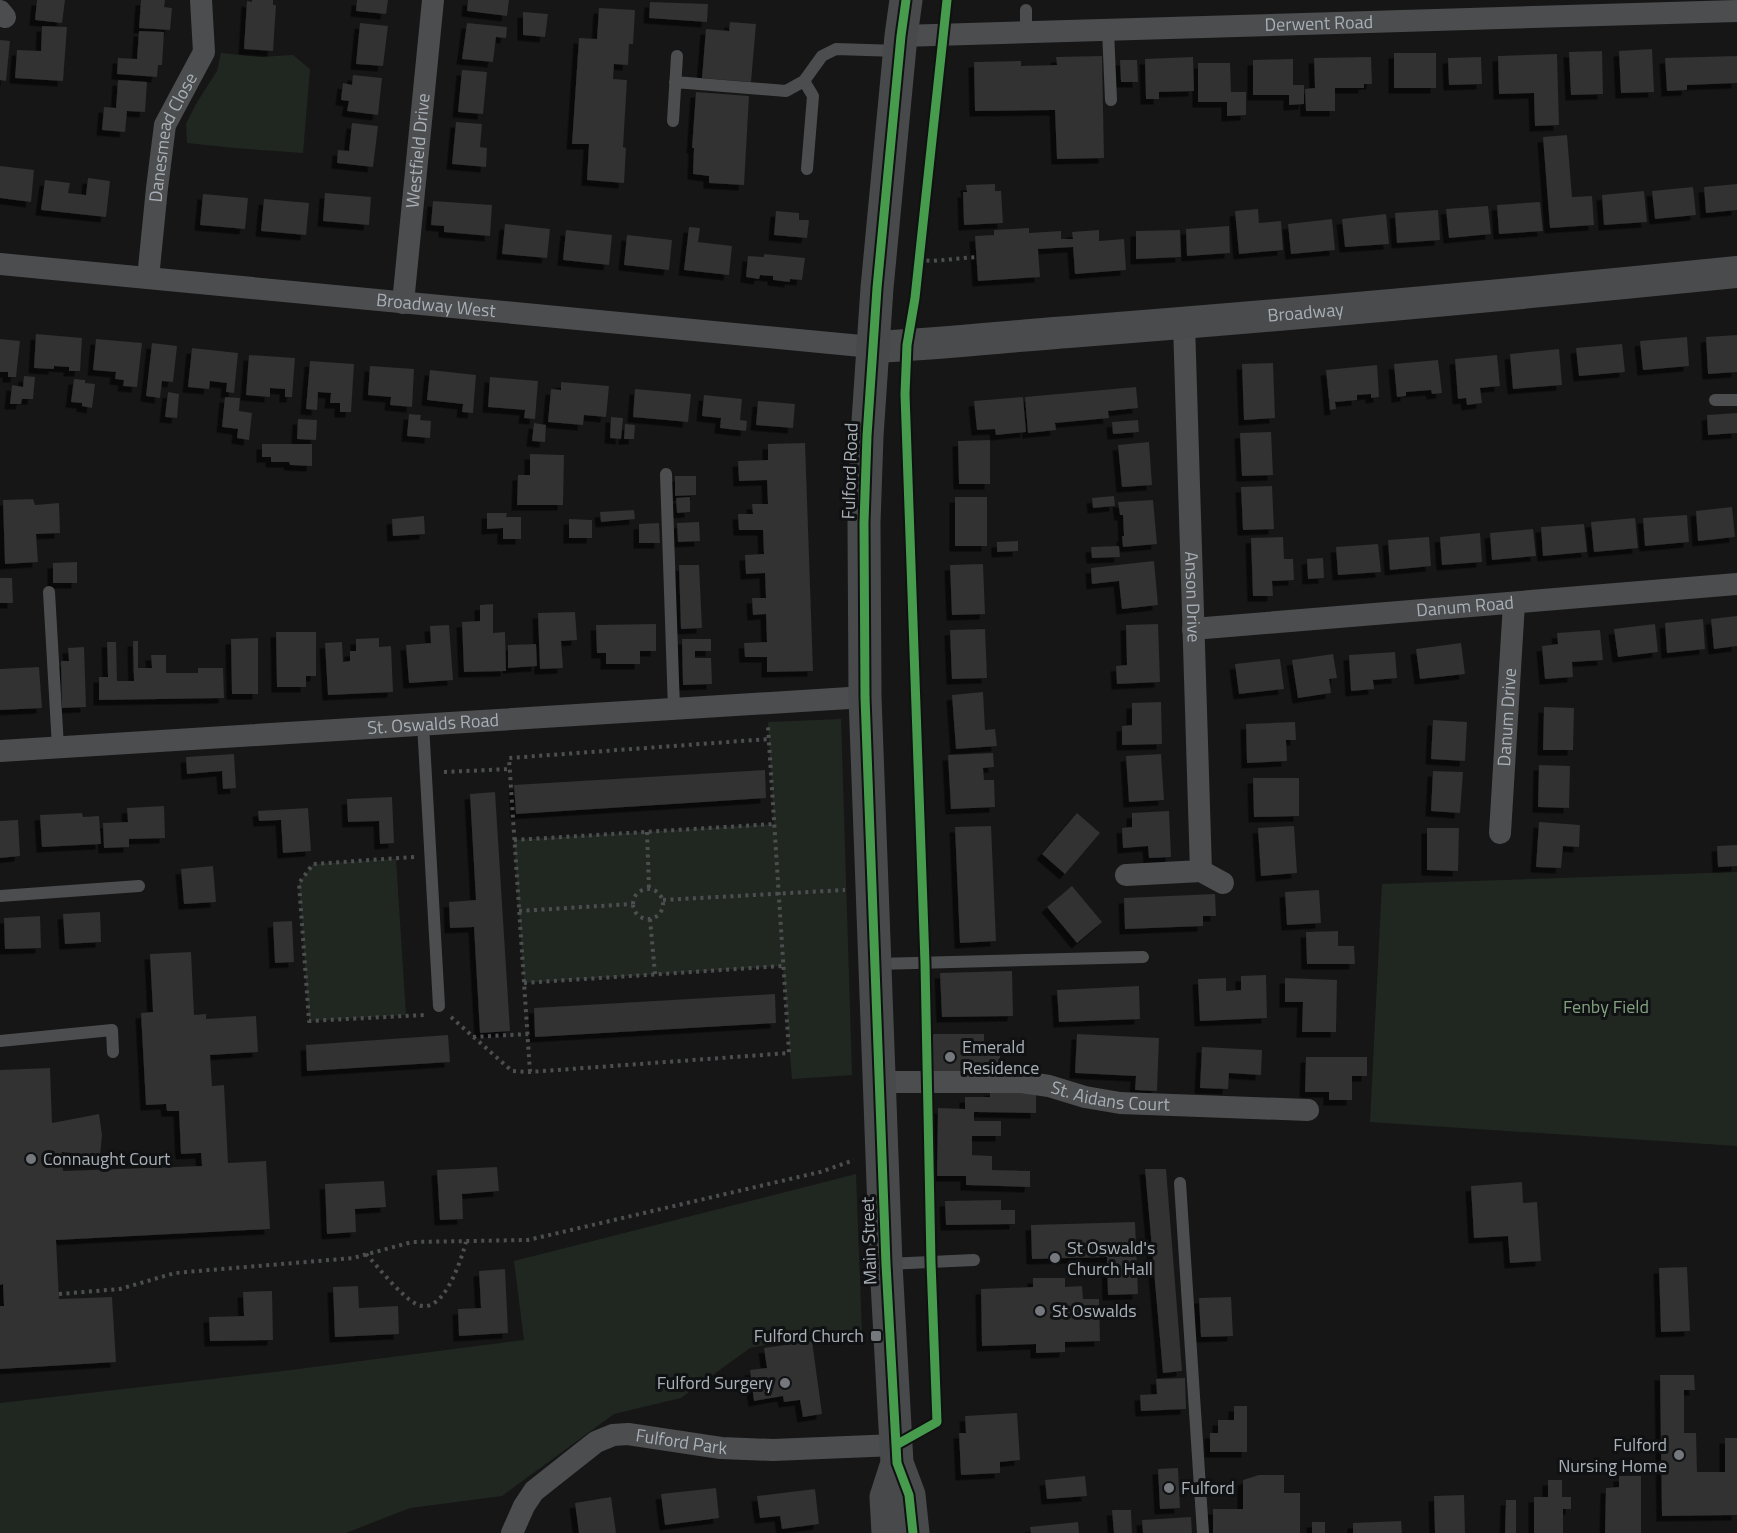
<svg xmlns="http://www.w3.org/2000/svg" width="1737" height="1533" font-family="'Titillium Web',sans-serif">
<style>
.green{fill:#202720}
.building{fill:#303132;filter:url(#shadow)}
.lines{fill:none;stroke-linecap:round;stroke-linejoin:round}
.path{stroke:#4c4e50;stroke-width:4;stroke-dasharray:3 4.5;stroke-linecap:butt}
.lane{stroke:#4b4d4f;stroke-width:12}
.street{stroke:#4b4d4f;stroke-width:22}
.secondary{stroke:#4a4b4d;stroke-width:32}
.primary{stroke:#48494b;stroke-width:33}
.cycleway-casing{stroke:#101112;stroke-width:13}
.cycleway{stroke:#469c4c;stroke-width:9}
.poi-dot{fill:#75797e;stroke:#101112;stroke-width:2}
.labels{text-anchor:middle;stroke-width:6;stroke-linejoin:round;paint-order:stroke}
.street-label{font-size:18px;fill:#a8afb6;stroke:#101112}
.park-label{font-size:18px;fill:#83a080;stroke:#101112}
.poi-label{font-size:18px;fill:#a8afb6;stroke:#101112;text-anchor:start}
</style>
<defs>
<filter id="shadow"><feDropShadow dx="-5.5" dy="5.5" stdDeviation="0" flood-color="#0009"/></filter>
</defs>
<rect width="100%" height="100%" fill="#161616"/>
<path class="green" d="M221 53 261 57 293 55 310 69 303 153 234 148 187 143 186 124 196 104 217 71Z
M841 719 852 1075 792 1079 783 966 524 983 514 840 774 824 768 722Z
M396 859 406 1015 309 1021 299 883 313 864Z
M1737 872V1146L1370 1122 1382 884Z
M856 1174 862 1333 816 1335 750 1348 681 1398 614 1414 502 1496 410 1508 346 1533H0V1403L283 1371 524 1340 514 1261Z"/>
<path class="building" d="M37 0H65L62 23 35 20Z
M141 0H165L164 7 172 8 170 30 139 28Z
M252 0H273V5H276L273 51 244 49 247 1 252 2Z
M357 0H388L386 14 356 11Z
M468 0H509L507 16 467 11Z
M650 2 708 4 707 22 649 18Z
M599 8 635 10 633 44H629L628 65 614 64 613 79 627 80 623 147 626 148 624 183 587 180 589 144H572L579 38 597 39Z
M523 12 548 14 545 37 523 35Z
M730 22 756 24 751 82 702 78 706 29 729 31Z
M360 23 388 26 383 66 356 64Z
M467 23 507 27 506 38 496 37 493 62 462 59Z
M42 26 67 27 63 81 15 78 17 50 41 51Z
M139 31 164 32 162 65H158L157 77 117 74 118 58 137 59Z
M0 40 10 41 6 81 0 80Z
M1652 49 1654 92 1621 93 1619 51Z
M1602 51 1603 94 1571 95 1569 52Z
M1394 53H1436V88H1394Z
M1557 54 1559 125 1535 126 1534 93 1499 94 1498 56Z
M1102 56 1104 158 1057 159 1055 110 975 111 974 62 1021 61V66L1057 65 1056 57Z
M1737 56V83L1687 85V90L1667 91 1665 58Z
M1193 57 1194 91 1159 92V99H1146L1145 59Z
M1371 57 1372 84H1364V88H1335V111H1306L1305 89 1315 88 1314 58Z
M1481 57 1482 84 1449 85 1448 58Z
M1293 59V85H1304V104L1289 105V95H1253V60Z
M1120 60H1137L1138 82H1121Z
M1198 63H1230L1231 92H1246V115L1227 116V102H1198Z
M462 70 487 72 483 114 458 112Z
M353 75 382 78 378 115 347 111 349 101 341 100 343 83 352 85Z
M118 80 147 82 145 112 127 111 125 132 102 130 104 107 116 108Z
M696 92 749 96 744 185 709 183V176L693 174 694 148H692Z
M456 122 482 124 480 147 487 148 486 167 452 164Z
M352 123 378 126 373 167 337 163 338 150 349 151Z
M1567 135 1572 197 1592 196 1594 225 1550 228 1543 137Z
M0 166 34 170 31 202 0 198Z
M88 178 110 181 106 217 41 210 45 180 70 183 68 193 86 195Z
M995 184V191H1001L1003 223 964 225 963 192H967L966 185Z
M1737 184V210L1706 213 1704 187Z
M1693 187 1696 215 1655 219 1652 191Z
M1644 191 1647 222 1604 225 1602 195Z
M325 193 371 197 369 225 323 221Z
M203 194 248 198 245 229 200 225Z
M264 199 309 203 306 235 261 231Z
M433 201 492 205 490 236 444 232V226L431 225Z
M1540 202 1543 231 1499 234 1497 205Z
M1488 206 1491 234 1449 238 1446 209Z
M1258 209 1259 223 1281 221 1283 250 1239 254 1235 211Z
M1438 210 1440 240 1397 243 1395 213Z
M776 211 799 213V220H809L807 238 774 235Z
M1386 214 1389 244 1345 247 1342 219Z
M1332 219 1335 250 1291 254 1288 224Z
M505 224 550 229 547 258 502 254Z
M1229 226 1230 253 1187 256 1186 229Z
M689 227 700 228 698 242 732 246 729 275 684 270Z
M1029 228V233L1061 231V239H1073L1072 232 1099 230V241L1124 239 1126 270 1075 274 1073 247 1038 249 1040 277 978 281 975 236 994 235V230Z
M566 230 612 235 609 265 563 260Z
M1180 230 1181 257 1136 259V231Z
M627 235 672 240 669 270 624 265Z
M764 254 805 258 802 280 790 279V282L773 280V276L760 275 759 279 746 277 748 256 764 257Z
M36 334 82 338 80 371H69V367L54 366V369L34 368Z
M1737 335V372L1708 374 1706 337Z
M1687 337 1689 366 1643 370 1640 341Z
M0 339 20 341 16 377H8V372H0Z
M96 339 142 343 137 387 123 386 124 380 115 379 116 372 93 370Z
M152 343 177 346 173 382 162 381 160 398 146 396Z
M1622 344 1625 372 1579 376 1576 348Z
M192 348 238 353 234 393 226 392 227 383 210 381 209 389 188 387Z
M1559 349 1562 385 1513 389 1510 354Z
M249 355 295 358 292 397H285V389L270 388V397L246 395Z
M1497 355 1500 386 1480 388 1482 403 1467 405 1466 398 1458 399 1455 359Z
M1438 360 1442 393 1432 394 1431 390 1406 392V396L1397 397 1394 364Z
M310 361 354 364 351 412H340V403H330L331 393 318 392 317 410 306 409Z
M1273 363 1275 418 1244 420 1242 364Z
M1377 365 1379 397 1371 398V394L1357 395V400L1335 402 1336 409 1330 410 1326 370Z
M370 366 414 369 412 407 390 405 391 397 368 395Z
M430 370 476 375 473 413 462 412 463 404 427 400Z
M24 376 35 377 33 399H22L21 404H10L12 385 23 387Z
M490 377 538 381 535 419 524 418 525 410 488 407Z
M74 379 85 380V383L95 384 92 408 82 406V403L71 402Z
M561 382 609 386 606 417 584 415 583 425 548 422 551 389 561 390Z
M1136 387 1138 408 1108 411 1109 418 1055 423 1056 430 1028 433 1025 397Z
M635 389 691 394 688 422 633 417Z
M168 392 179 394 177 418 165 417Z
M704 395 742 399 740 420 747 421 746 431 720 428 721 418 702 416Z
M225 397 240 398 239 411 252 413 249 440 237 438 238 429 222 427Z
M1023 397 1026 432 996 435 995 429 977 430 974 401Z
M758 401 795 404 793 428 756 425Z
M1737 413V433L1708 435 1707 415Z
M409 414 421 415 420 420 431 421 430 438 407 436Z
M611 417 623 418 621 439 610 438Z
M298 419 317 420 316 440 297 439Z
M1138 420 1139 432 1113 434 1112 422Z
M534 423 546 425 545 442 532 441Z
M625 424 635 425 634 439H624Z
M1271 432 1273 475 1242 476 1240 433Z
M990 440V484H959L958 441Z
M1149 442 1152 485 1122 487 1118 445Z
M805 443 813 671 767 672V657H745L744 643 767 642 766 614 753 615 752 598H766L765 573 746 574 745 555 764 554 763 530H739L738 514H753L752 504H768L767 480 739 481 738 461 768 460V444Z
M262 444H312V466L290 465 289 462H271V457H262Z
M530 454 564 455 563 505H517L518 475H530Z
M675 476H696V495L675 496Z
M1272 486 1274 529 1243 530 1241 487Z
M1114 496 1115 506 1093 508 1092 498Z
M690 497V512L677 513 676 498Z
M955 497H987V546H955Z
M33 499 35 505 59 503 60 533 36 534 38 562 5 564 3 500Z
M1153 500 1157 544 1123 547 1122 536H1124L1123 515H1120L1118 502Z
M1732 507 1735 537 1698 541 1696 511Z
M634 510 635 519 601 522 600 512Z
M487 513H507L506 517H521V539H503V528L487 529Z
M1687 515 1689 542 1645 546 1643 518Z
M424 516 425 534 393 536 392 519Z
M1635 518 1638 548 1594 552 1591 522Z
M569 519 592 520V538H569Z
M699 522 700 541 678 542 677 523Z
M659 523 660 543H639V524Z
M1584 524 1587 552 1543 556 1541 527Z
M1533 529 1536 556 1492 560 1490 533Z
M1480 533 1482 562 1442 565 1440 537Z
M1283 537 1284 559H1293L1294 580 1272 581 1273 596H1253L1251 538Z
M1429 537 1431 566 1390 570 1388 540Z
M1018 541V551L997 552V542Z
M1378 544 1381 572 1338 575 1336 547Z
M1119 546 1120 557 1092 558 1091 547Z
M1323 558 1324 578 1308 579 1307 559Z
M1154 561 1158 605 1122 609 1119 581 1092 584 1091 568Z
M77 562V583H53V563Z
M983 564 985 614 952 615 950 565Z
M679 565H699L702 628 681 629Z
M0 578H12L13 603H0Z
M493 604V633L505 632 506 671 464 672 462 622 480 621V605Z
M575 612 577 640 561 641 563 668 540 669 538 613Z
M1737 616V646L1714 649 1711 619Z
M1703 619 1705 649 1667 653 1665 623Z
M656 624V651H640V664H606V653H597L596 625Z
M1158 624 1160 682 1117 684 1116 666 1127 665 1126 625Z
M1655 624 1658 652 1618 657 1614 629Z
M449 625 453 680 409 683 406 645 431 643 430 626Z
M985 629 987 678 952 679 950 630Z
M1600 630 1603 660 1572 662 1573 677 1545 679 1542 646 1558 644 1557 633Z
M276 632H316V676H306V687H277Z
M258 638V694H232L231 639Z
M379 638V647L391 646 393 692 328 695 325 643 342 642 343 662 350 661V651H356V639Z
M682 639H711V651H695V658H711L712 684 683 685Z
M133 641H138V668H152L151 655H166V673H198V668H223L224 698 99 700V677H108L107 642H116L117 681H134Z
M1461 643 1465 674 1420 679 1416 649Z
M536 644 537 666 508 668V645Z
M84 647 86 707 62 708 61 661H69L68 648Z
M1395 652 1397 678 1373 680 1374 689 1351 691 1349 655Z
M1333 654 1337 678 1329 679 1331 693 1298 698 1292 660Z
M1280 659 1284 689 1239 694 1235 664Z
M39 667 42 708 0 710V669Z
M983 692 985 730 995 729 997 746 956 749 952 695Z
M1161 702 1162 744 1122 745V726L1132 725V703Z
M1544 707 1574 708 1573 750H1543Z
M1433 720 1467 722 1465 761 1431 759Z
M1295 722 1296 740H1286L1287 761 1247 763 1246 724Z
M993 753 994 767 983 768 984 780H994L995 807 951 809 948 755Z
M234 754 236 788 223 789 222 771 187 774 186 757Z
M1161 754 1164 800 1129 802 1126 756Z
M1539 765 1570 766 1569 808 1538 807Z
M765 770 766 798 516 814 514 785Z
M1433 771 1463 772 1460 813 1431 811Z
M1253 778H1299V816L1254 817Z
M495 792 510 1031 480 1033 474 927 450 928 449 902 476 900 470 794Z
M392 797 394 843 380 844 379 821 348 822 347 799Z
M164 806 165 838 129 839V847L104 848 103 823 128 822 127 808Z
M308 808 311 851 283 853 281 820 259 821 258 811Z
M1169 811 1171 857 1149 858 1148 846 1123 848 1122 828 1132 827V813Z
M82 813 83 817 99 816 101 844 42 847 40 815Z
M1077 813 1100 833 1065 874 1042 854Z
M18 820 20 856 0 858V821Z
M1539 822 1580 825 1579 847 1563 846 1561 868 1536 867Z
M991 826 996 941 960 943 955 827Z
M1294 826 1297 873 1261 876 1258 828Z
M1427 828H1459L1458 871 1427 870Z
M1737 845V866L1718 867 1717 846Z
M213 866 216 902 184 904 181 869Z
M1072 886 1102 922 1077 943 1047 907Z
M1319 890 1321 923 1287 925 1285 892Z
M1215 894 1216 916H1203V926L1125 929 1124 898Z
M100 912 101 942 65 944 63 914Z
M40 916 41 948 5 949 4 918Z
M292 921 294 962 275 963 273 922Z
M1338 931V946H1354L1355 964H1307L1306 932Z
M191 952 194 1015 206 1014V1019L256 1016 258 1052 210 1055 212 1086 224 1085 228 1163 266 1161 270 1229 56 1240 59 1299 112 1297 116 1362 0 1369V1306H4L3 1284 0 1285V1070L50 1068 52 1123 99 1114 102 1135 100 1156 62 1152 63 1171 202 1166 201 1153 181 1154 179 1111H167L166 1104 146 1105 141 1013 153 1012 150 954Z
M1012 971 1013 1016 942 1017 940 973Z
M1266 975 1267 1018 1200 1021 1198 979 1226 978V991L1241 990V976Z
M1285 978 1337 980 1336 1032H1302L1303 1002H1285Z
M1139 986 1140 1019 1059 1022 1057 990Z
M775 994 776 1023 535 1037 534 1008Z
M933 1034H984V1055H1000V1067H983V1074H932Z
M1077 1034 1159 1038 1157 1091 1135 1090 1136 1076 1075 1073Z
M448 1035 450 1062 307 1071 306 1045Z
M1202 1047 1262 1050 1261 1075 1229 1073 1228 1089 1200 1088Z
M1306 1057H1367V1076H1352V1100H1329V1092H1305Z
M990 1090 1036 1091V1113L974 1112V1121H1001V1136H972V1155L992 1156V1170L1030 1171V1187L966 1185V1176H937L938 1108 965 1109V1097H990Z
M497 1167 499 1191 462 1194 463 1219 440 1220 437 1170Z
M1145 1169H1166L1182 1371 1163 1373Z
M384 1181 386 1207 355 1209 356 1232 327 1234 325 1184Z
M1522 1182 1523 1203 1537 1202 1541 1261 1510 1263 1508 1236 1474 1238 1471 1186Z
M1001 1200V1210H1015V1224L946 1225 945 1201Z
M1135 1222 1138 1294 1108 1295 1107 1257 1032 1259 1031 1225Z
M1687 1267 1690 1331 1661 1332 1659 1268Z
M505 1269 508 1333 459 1336 458 1309 481 1308 479 1271Z
M1033 1278H1065V1287L1082 1286 1083 1299H1099L1100 1341 1065 1342V1352L1036 1353V1344L982 1346 981 1289 1033 1287Z
M358 1286 359 1308 398 1306 399 1334 335 1337 333 1287Z
M272 1291 273 1340 210 1341 209 1317 244 1316 243 1292Z
M1231 1297 1233 1336 1201 1337 1199 1298Z
M812 1341 822 1414 803 1417 800 1400 784 1402 783 1396 754 1401 750 1370 767 1368 764 1348Z
M1660 1375H1694L1695 1390H1684V1433H1696L1697 1472H1725V1438H1737V1515L1662 1516Z
M1185 1378 1186 1409 1141 1411 1140 1395 1157 1394 1156 1379Z
M1234 1406H1247V1452H1210V1433H1218V1420H1234Z
M1017 1413 1020 1460 1000 1462V1473L961 1475 959 1433H966L965 1416Z
M1178 1468 1180 1508 1160 1509 1158 1469Z
M1259 1475H1284V1493H1300V1533H1213V1509H1243V1480Z
M1085 1476 1087 1496 1047 1499 1045 1480Z
M1619 1476H1641V1533H1605L1606 1488 1619 1487Z
M1548 1480H1562V1497H1571V1509H1563V1533H1534V1497H1548Z
M716 1488 719 1518 665 1525 661 1494Z
M815 1489 819 1524 782 1529 780 1516 760 1518 757 1496Z
M1464 1495 1465 1533H1435L1434 1496Z
M611 1497 616 1533H579L575 1503Z
M1506 1500H1516V1533H1505Z
M1112 1510H1131L1132 1533H1114Z
M1191 1517 1192 1533H1143L1142 1520Z
M1401 1521 1402 1533H1353V1523Z
M1078 1522 1079 1533H1031L1030 1527Z
M1312 1522H1325V1533H1312Z"/>
<g class="lines">
<path class="path" d="M919 260 932 261 976 257
M444 772 510 769
M647 832 649 888
M514 840 774 824
M414 857 313 864 299 883 309 1021 424 1015
M633 904a15 15 0 1 1 30 0a15 15 0 1 1-30 0Z
M663 900 845 890
M519 911 632 904
M650 919 655 974
M524 983 783 966
M451 1017 512 1071 530 1072 789 1053 768 727
M473 1037 528 1034
M530 1072 509 758 769 739
M366 1254C379 1268 400 1295 416 1304 443 1318 461 1260 466 1242
M59 1294 120 1289 175 1273 353 1258 412 1242 528 1240 820 1172 854 1160"/>
<path class="lane" d="M1026 10V33
M1108 30 1111 100
M804 81 813 96 807 169
M675 82 786 91 804 81 822 56 836 49 898 51
M673 121 677 56
M1715 400H1737
M666 474 674 709
M49 592 58 747
M423 724 439 1006
M0 896 139 886
M877 964 1143 957
M0 1041 112 1030 113 1052
M1180 1183 1203 1533
M887 1264 974 1260"/>
<g class="street">
<path d="M0 11 5 17"/>
<path id="s1" d="M901 36 1737 11"/>
<path id="s2" d="M0 264 872 347"/>
<path id="s3" d="M148 278 157 188 165 125 204 52 201 0"/>
<path id="s4" d="M403 303 433 0"/>
<path id="s5" d="M1184 324 1201 871"/>
<path id="s6" d="M1193 629 1737 584"/>
<path id="s7" d="M0 751 865 697"/>
<path id="s8" d="M1500 833 1514 603"/>
<path d="M1126 875 1201 871 1223 883"/>
<path id="s9" d="M880 1082H1022L1049 1086 1085 1097 1120 1103 1308 1110"/>
<path id="s10" d="M512 1533 524 1506 534 1491 596 1442 613 1435 628 1434 721 1448 773 1450 896 1445"/>
</g>
<path class="secondary" id="s11" d="M872 347C942 344 1011 336 1081 331 1300 314 1518 294 1737 272"/>
<path class="primary" d="M906 0 901 36 877 288 867 436 864 523 865 697 886 1264 897 1463 909 1495 913 1533
M888 1533 886 1497 897 1463"/>
<g class="cycleway-casing">
<path id="cycleway" d="M906 0 901 36 877 288 867 436 864 523 865 697 886 1264 897 1463 909 1495 913 1533
M896 1445 937 1422 931 1262 925 963 905 394 907 345 915 298 947 0"/>
</g>
<use href="#cycleway" class="cycleway"/>
</g>
<g class="poi-dot">
<circle cx="950" cy="1057" r="6"/>
<circle cx="31" cy="1159" r="6"/>
<circle cx="1055" cy="1258" r="6"/>
<circle cx="1040" cy="1311" r="6"/>
<rect x="870" y="1330" width="12" height="12" rx="3"/>
<circle cx="785" cy="1383" r="6"/>
<circle cx="1679" cy="1455" r="6"/>
<circle cx="1169" cy="1488" r="6"/>
</g>
<g class="labels">
<g class="street-label">
<text dy="6" stroke="none"><textPath href="#s1" startOffset="418">Derwent Road</textPath></text>
<text dy="6" stroke="none"><textPath href="#s3" startOffset="144">Danesmead Close</textPath></text>
<text dy="6" stroke="none"><textPath href="#s4" startOffset="153">Westfield Drive</textPath></text>
<text dy="6" stroke="none"><textPath href="#s2" startOffset="438">Broadway West</textPath></text>
<text dy="6" stroke="none"><textPath href="#s11" startOffset="435">Broadway</textPath></text>
<text transform="translate(850 471) rotate(-88)" y="6">Fulford Road</text>
<text dy="6" stroke="none"><textPath href="#s5" startOffset="273">Anson Drive</textPath></text>
<text dy="6" stroke="none"><textPath href="#s6" startOffset="273">Danum Road</textPath></text>
<text dy="6" stroke="none"><textPath href="#s8" startOffset="116">Danum Drive</textPath></text>
<text dy="6" stroke="none"><textPath href="#s7" startOffset="434">St. Oswalds Road</textPath></text>
<text dy="6" stroke="none"><textPath href="#s9" startOffset="232">St. Aidans Court</textPath></text>
<text transform="translate(869 1241) rotate(-92)" y="6">Main Street</text>
<text dy="6" stroke="none"><textPath href="#s10" startOffset="214">Fulford Park</textPath></text>
</g>
<g class="park-label">
<text x="1606" y="1013">Fenby Field</text>
</g>
<g class="poi-label">
<text x="962" y="1053">Emerald<tspan x="962" dy="21">Residence</tspan></text>
<text x="43" y="1165">Connaught Court</text>
<text x="1067" y="1254">St Oswald's<tspan x="1067" dy="21">Church Hall</tspan></text>
<text x="1052" y="1317">St Oswalds</text>
<text x="864" y="1342" text-anchor="end">Fulford Church</text>
<text x="773" y="1389" text-anchor="end">Fulford Surgery</text>
<text x="1667" y="1451" text-anchor="end">Fulford<tspan x="1667" dy="21">Nursing Home</tspan></text>
<text x="1181" y="1494">Fulford</text>
</g>
</g>
</svg>
